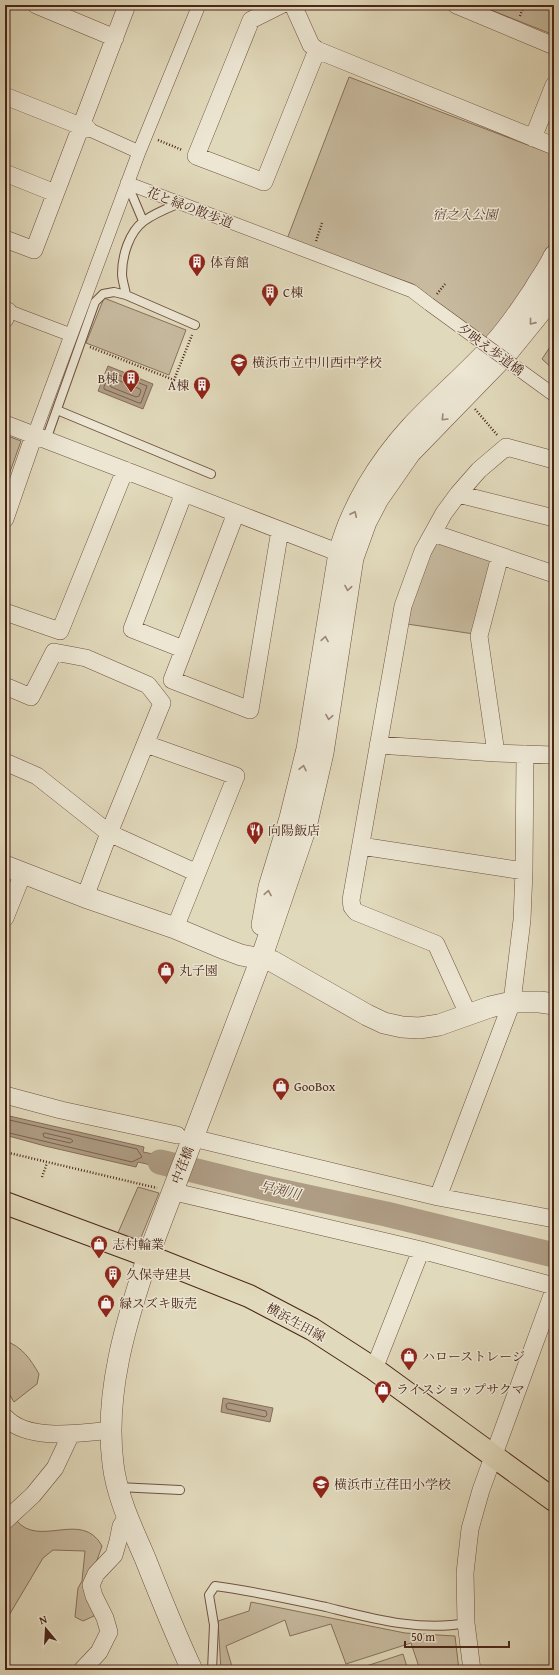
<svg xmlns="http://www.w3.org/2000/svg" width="559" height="1675" font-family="'Gentium Book Plus','Noto Serif JP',serif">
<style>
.green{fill:#c7ba9f;stroke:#88705c}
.water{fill:#ae9c84;stroke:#866c59}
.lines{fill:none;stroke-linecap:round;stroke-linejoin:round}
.shore{stroke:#7c604e;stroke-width:1}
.stream{stroke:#866c59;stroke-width:4}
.river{stroke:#ae9c84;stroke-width:25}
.service-casing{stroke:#705241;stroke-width:10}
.pedestrian-casing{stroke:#705241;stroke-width:14}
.minor-casing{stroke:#705241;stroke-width:18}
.tertiary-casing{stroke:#705241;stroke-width:22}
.primary-casing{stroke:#4a2518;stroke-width:24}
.path{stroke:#4a2518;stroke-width:2.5;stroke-dasharray:1 2;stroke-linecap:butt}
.service{stroke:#ece6d3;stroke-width:8}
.pedestrian{stroke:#ece6d3;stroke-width:13}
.minor{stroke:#ece6d3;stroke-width:17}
.tertiary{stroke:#ece6d3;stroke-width:21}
.primary{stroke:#e1d9bb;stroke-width:22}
.pedestrian-bridge-casing{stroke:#705241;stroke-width:14;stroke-linecap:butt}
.pedestrian-bridge{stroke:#ece6d3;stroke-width:13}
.oneway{stroke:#9b8676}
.labels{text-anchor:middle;stroke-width:3;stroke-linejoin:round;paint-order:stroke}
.street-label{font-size:13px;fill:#4a2518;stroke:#ece6d3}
.park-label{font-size:13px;font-style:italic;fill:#634333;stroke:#ece6d3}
.poi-label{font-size:13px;fill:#4a2518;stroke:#ece6d3;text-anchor:start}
.water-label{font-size:14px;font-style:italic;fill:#634333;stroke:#ece6d3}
</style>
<rect width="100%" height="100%" fill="#e1d9bb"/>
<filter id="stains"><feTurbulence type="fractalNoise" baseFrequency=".005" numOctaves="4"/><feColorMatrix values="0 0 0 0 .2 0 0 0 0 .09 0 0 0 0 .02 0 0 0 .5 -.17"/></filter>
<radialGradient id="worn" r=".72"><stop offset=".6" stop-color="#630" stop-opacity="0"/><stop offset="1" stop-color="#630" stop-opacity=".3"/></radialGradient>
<path class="green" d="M478 5H554V35Z
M349 77 554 155V234L546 253 515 303 487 339 413 284 287 239Z
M104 298 186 330 169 375 86 343Z
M554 341V370L542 359Z
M5 435 21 441 5 486Z
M437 541 492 560 474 634 407 624C410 594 422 567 437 541Z
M138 1187 159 1193 140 1240 135 1242 117 1235Z
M5 1341C22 1346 31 1360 39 1374L37 1384 14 1402 5 1387Z
M16 1520C39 1549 82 1509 102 1546L97 1560 94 1616 83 1621 75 1617 78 1588 82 1581 85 1551 53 1550 43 1558 5 1622V1530Z
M251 1602 405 1633 455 1636 459 1670H420L411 1643 346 1664 331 1624 290 1636 285 1620 226 1646 233 1670H221L218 1621 249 1611Z
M403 1654 408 1670H354Z"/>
<path class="water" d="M108 366 153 384 143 409 98 391Z
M5 1115 144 1147 143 1152 179 1159 176 1171 138 1162 136 1167 45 1146 5 1135Z
M223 1398 273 1408 270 1422 221 1412Z"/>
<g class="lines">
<path class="shore" d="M111 372 147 386 141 403H139L104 389V387Z
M112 379H115L140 389 141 391 139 396 136 397 111 387 110 385Z
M5 1119 137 1149 142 1157 132 1162 5 1132
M45 1133 71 1139 73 1141 70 1143 44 1137 43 1134Z
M229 1403 266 1411 267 1415 265 1417 227 1409 226 1405Z"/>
<path class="stream" d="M554 1277V1276"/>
<path class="river" d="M160 1162 270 1189 386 1214 554 1255"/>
<g class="service-casing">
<path id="service" d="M127 183 143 221
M126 295C125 288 122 280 122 274 122 256 129 232 144 221 155 213 168 208 180 203
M57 410 211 474
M46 440 95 302 103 294 114 292 126 295 195 325
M118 1487 180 1490
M212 1670 214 1625 209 1595 215 1586C253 1591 289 1599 326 1607 371 1618 420 1632 466 1623"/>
</g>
<g class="pedestrian-casing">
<path id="pedestrian" d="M88 129 139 152
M127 183 412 291 429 304
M8 311 71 335
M34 435 139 152 199 5"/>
</g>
<g class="minor-casing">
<path id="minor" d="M36 5 115 38
M281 5 251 20 196 156 264 182 317 50
M293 5 311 45 317 50 554 146
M456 5 554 46
M5 96 88 129
M533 138 554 85
M5 173 55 193
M5 239 34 250 127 5
M5 310 8 311 5 319
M5 424 350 557
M458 494 479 470 506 447 554 460
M236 513 172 680 250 710 280 530
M5 519 34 435
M433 533 554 574
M5 612 60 631 125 470
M183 649 132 629 184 493
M5 686 31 697 54 652 86 658 148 685 162 703 109 833 85 897
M146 744 236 776 175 928
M378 745 496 753 554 755
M496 753 479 636 500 556
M5 762 37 776 109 833 197 873
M361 846 524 871
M5 918 23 873
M468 1014 436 944 356 912 352 907 351 900 403 606 423 551 444 513 458 494 554 518
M5 1095 61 1110 177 1135
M193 1138 438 1197 554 1219
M179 1193 421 1250 554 1286
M438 1197 512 1002 522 920 524 871 525 754
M374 1369 421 1250
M5 1417C27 1442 82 1433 112 1430
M5 1521 33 1495 55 1468 71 1434
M82 1670 99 1652 109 1632 105 1618 94 1596 91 1585 96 1574 114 1555 118 1541 121 1526 128 1515
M472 1670 466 1623 465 1573 470 1529 481 1490 554 1290"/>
</g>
<g class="tertiary-casing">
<path id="tertiary" d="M5 866 85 897 175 928 225 949 241 955 272 961 367 1015 384 1023 402 1027 419 1028 439 1025 490 1007 512 1002H540L554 1004
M262 925 269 887 290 818 307 749 339 553C351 507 379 462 411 427 437 399 468 373 494 344 509 328 522 308 534 290 540 279 549 268 554 256
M192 1670C175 1633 160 1596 145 1558 132 1528 117 1497 113 1464 104 1393 126 1322 148 1256L261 959 306 827 323 753 353 558 366 522 378 499 410 453 507 353 542 310 554 290"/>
</g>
<g class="primary-casing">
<path id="primary" d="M5 1203 148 1256 249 1296 312 1329 374 1369 554 1500"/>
</g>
<path class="path" d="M520 16 524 5
M158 140 182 150
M316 241 322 223
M437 294 445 284
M90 347 174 380 192 335
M475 409 498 436
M5 1152 157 1188
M42 1177 47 1163"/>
<use href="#service" class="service"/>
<use href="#pedestrian" class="pedestrian"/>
<use href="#minor" class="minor"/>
<use href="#tertiary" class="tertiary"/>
<use href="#primary" class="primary"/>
<g class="pedestrian-bridge-casing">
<path id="pedestrian-bridge" d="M429 304 554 395"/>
</g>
<use href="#pedestrian-bridge" class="pedestrian-bridge"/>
</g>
<defs><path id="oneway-chevron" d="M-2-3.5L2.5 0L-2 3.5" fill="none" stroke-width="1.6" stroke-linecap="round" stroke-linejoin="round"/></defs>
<g class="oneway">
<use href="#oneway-chevron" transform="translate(532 322) rotate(129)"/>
<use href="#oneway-chevron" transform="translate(444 418) rotate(134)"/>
<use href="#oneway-chevron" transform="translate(354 514) rotate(-65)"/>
<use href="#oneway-chevron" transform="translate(348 588) rotate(99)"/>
<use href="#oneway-chevron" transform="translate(325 639) rotate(-81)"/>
<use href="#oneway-chevron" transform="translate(329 717) rotate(99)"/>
<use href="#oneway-chevron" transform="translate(303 768) rotate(-78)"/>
<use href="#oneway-chevron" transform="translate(268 893) rotate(-80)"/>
</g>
<defs>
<g id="building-pin" transform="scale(0.9)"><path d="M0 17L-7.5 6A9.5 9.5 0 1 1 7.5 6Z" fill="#8f2418" stroke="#ece6d3"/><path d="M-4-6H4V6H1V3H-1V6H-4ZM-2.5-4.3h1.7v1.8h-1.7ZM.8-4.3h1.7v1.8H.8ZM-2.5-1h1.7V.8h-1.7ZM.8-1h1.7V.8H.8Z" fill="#fff"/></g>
<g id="school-pin" transform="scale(0.9)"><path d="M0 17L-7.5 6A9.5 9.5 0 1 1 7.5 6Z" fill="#8f2418" stroke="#ece6d3"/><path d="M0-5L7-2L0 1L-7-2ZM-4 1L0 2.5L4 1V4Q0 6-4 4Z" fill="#fff"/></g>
<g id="restaurant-pin" transform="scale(0.9)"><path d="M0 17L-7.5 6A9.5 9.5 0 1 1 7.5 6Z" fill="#8f2418" stroke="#ece6d3"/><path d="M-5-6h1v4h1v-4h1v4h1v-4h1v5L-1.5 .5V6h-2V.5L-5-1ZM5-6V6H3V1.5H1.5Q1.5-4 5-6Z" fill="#fff"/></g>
<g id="shop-pin" transform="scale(0.9)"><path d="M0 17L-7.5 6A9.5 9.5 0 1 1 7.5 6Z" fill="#8f2418" stroke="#ece6d3"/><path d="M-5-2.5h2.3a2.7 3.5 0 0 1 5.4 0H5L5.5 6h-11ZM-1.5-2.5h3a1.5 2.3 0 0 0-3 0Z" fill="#fff"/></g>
</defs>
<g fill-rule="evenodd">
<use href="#building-pin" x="197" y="262"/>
<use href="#building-pin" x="270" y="292"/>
<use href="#school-pin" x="239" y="362"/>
<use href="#building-pin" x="131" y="378"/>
<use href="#building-pin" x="202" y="385"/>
<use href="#restaurant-pin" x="255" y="830"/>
<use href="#shop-pin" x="166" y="970"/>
<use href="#shop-pin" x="281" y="1086"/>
<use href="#shop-pin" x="99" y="1244"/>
<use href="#building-pin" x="113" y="1274"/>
<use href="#shop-pin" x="106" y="1303"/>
<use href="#shop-pin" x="409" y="1356"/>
<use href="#shop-pin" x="383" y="1389"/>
<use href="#school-pin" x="321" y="1484"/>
</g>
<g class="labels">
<g class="street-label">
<text transform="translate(190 207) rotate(21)" y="5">花と緑の散歩道</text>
<text transform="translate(491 349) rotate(36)" y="5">夕映え歩道橋</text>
<text transform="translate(182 1165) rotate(-69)" y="5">中荏橋</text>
<text transform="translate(296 1322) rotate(29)" y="5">横浜生田線</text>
</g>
<g class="park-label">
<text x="465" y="219">宿之入公園</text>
</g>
<g class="poi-label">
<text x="210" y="267">体育館</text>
<text x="283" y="297">C棟</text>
<text x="252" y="367">横浜市立中川西中学校</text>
<text x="118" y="383" text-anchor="end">B棟</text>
<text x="189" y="390" text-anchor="end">A棟</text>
<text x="268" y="835">向陽飯店</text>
<text x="179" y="975">丸子園</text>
<text x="294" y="1091">GooBox</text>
<text x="112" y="1249">志村輪業</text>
<text x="126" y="1279">久保寺建具</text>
<text x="119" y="1308">緑スズキ販売</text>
<text x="422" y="1361">ハローストレージ</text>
<text x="396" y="1394">ライスショップサクマ</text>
<text x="334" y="1489">横浜市立荏田小学校</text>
</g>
<g class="water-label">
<text transform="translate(280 1190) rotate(13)" y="5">早渕川</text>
</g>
</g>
<rect width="559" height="1675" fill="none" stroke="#e1d9bb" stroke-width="20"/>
<rect x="6" y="6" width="547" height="1663" fill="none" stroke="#4a2518" stroke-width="2"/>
<rect x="10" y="10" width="539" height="1655" fill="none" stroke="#4a2518"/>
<g transform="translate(46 1629) rotate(342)" stroke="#ece6d3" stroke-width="3" paint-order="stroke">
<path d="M0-3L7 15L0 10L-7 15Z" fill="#4a2518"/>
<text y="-6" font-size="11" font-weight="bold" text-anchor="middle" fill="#4a2518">N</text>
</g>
<path d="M405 1641v6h104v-6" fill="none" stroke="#4a2518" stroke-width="2"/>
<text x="411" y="1641" font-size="12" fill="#4a2518" stroke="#ece6d3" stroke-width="3" paint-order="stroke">50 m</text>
<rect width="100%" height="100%" filter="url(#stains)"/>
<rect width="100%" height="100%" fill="url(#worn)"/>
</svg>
